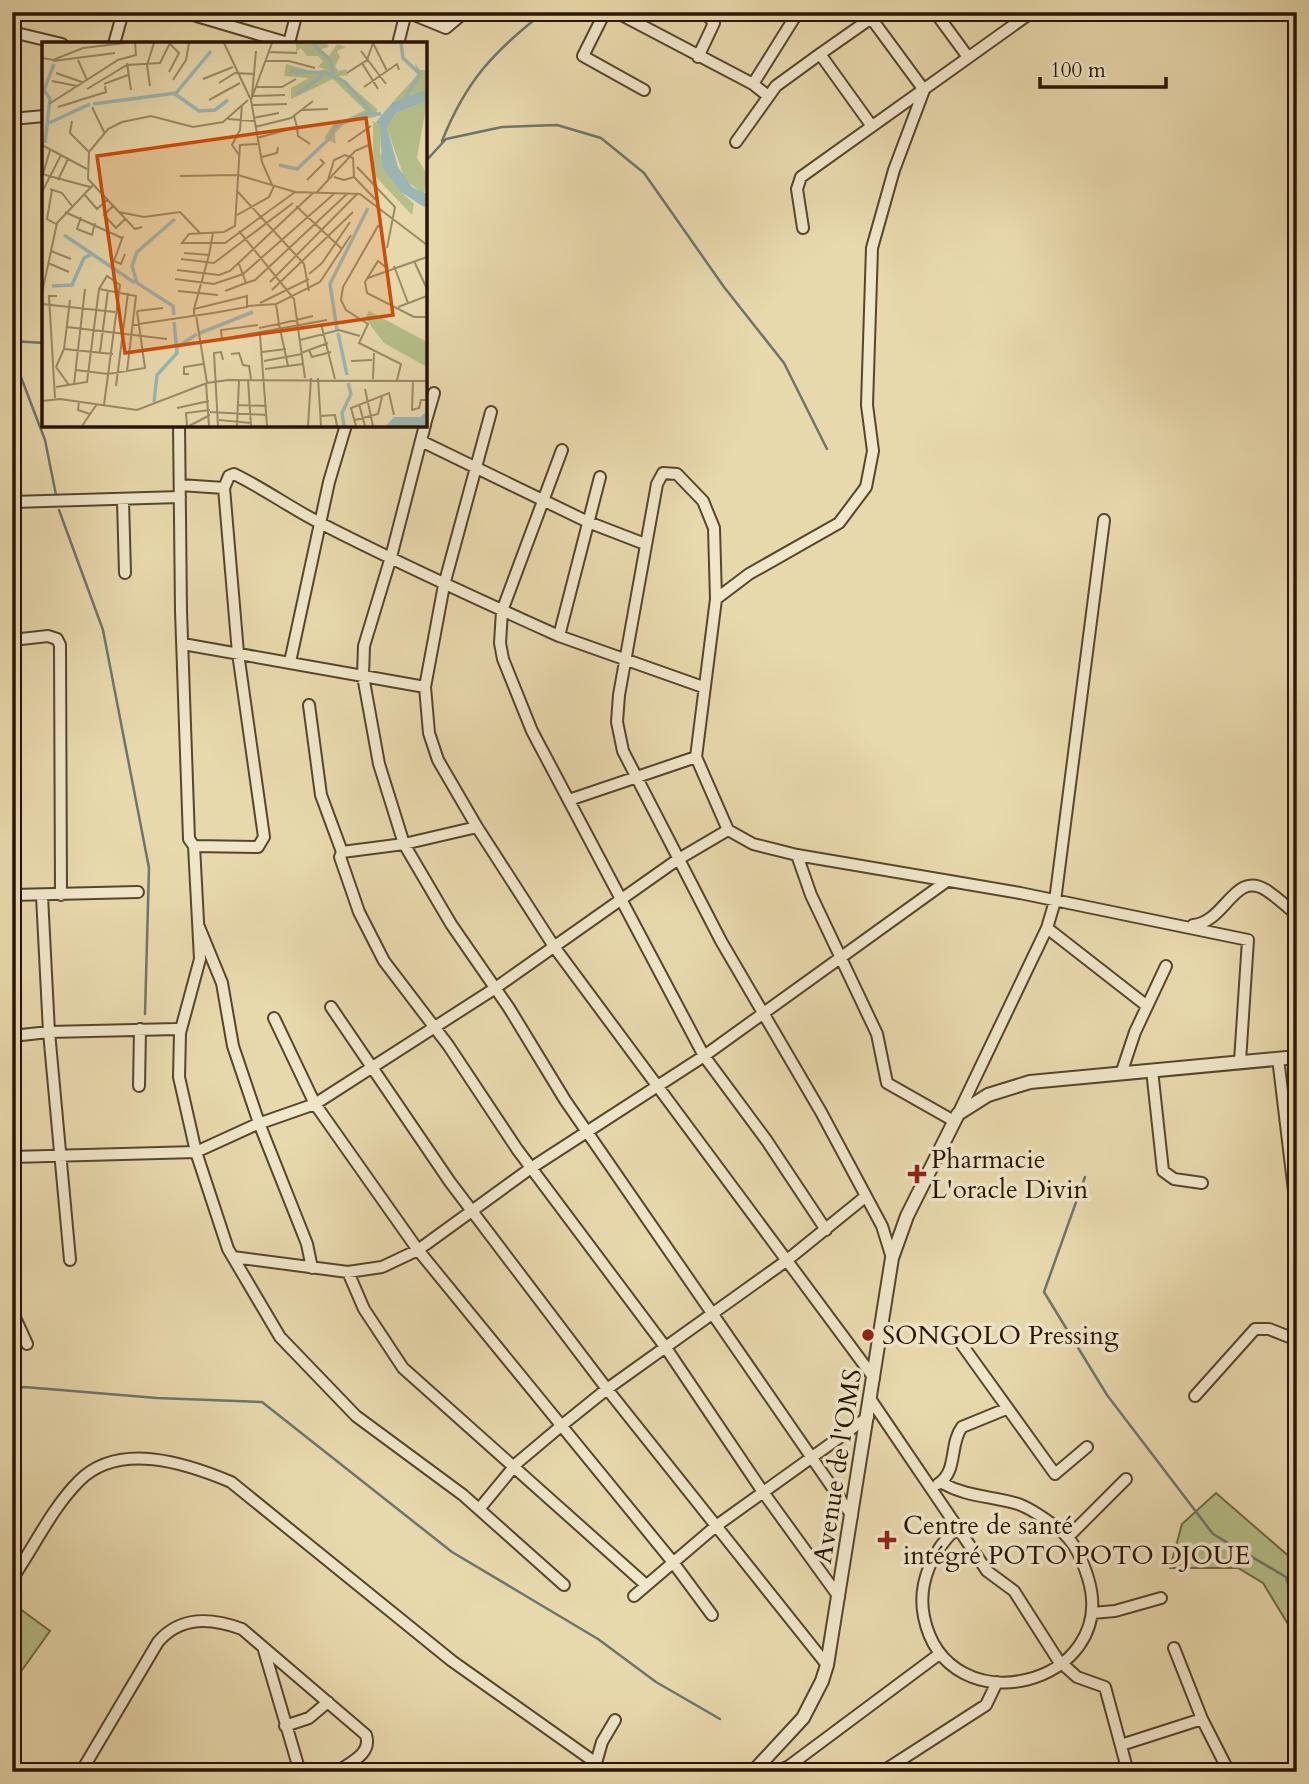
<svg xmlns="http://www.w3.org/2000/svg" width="1309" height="1784" font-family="Cardo,serif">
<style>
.green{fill:#b6bf8a;stroke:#6f6a45;stroke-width:2}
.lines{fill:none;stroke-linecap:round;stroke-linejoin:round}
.stream{stroke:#6d766d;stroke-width:2.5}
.minor-casing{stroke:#58452b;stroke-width:14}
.tertiary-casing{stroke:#58452b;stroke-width:16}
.minor{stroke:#f0e6ca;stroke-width:10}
.tertiary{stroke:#f0e6ca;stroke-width:12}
.poi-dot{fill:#8f2418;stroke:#f0e6ca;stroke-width:2.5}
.labels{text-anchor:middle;stroke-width:7;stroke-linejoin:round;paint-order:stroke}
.poi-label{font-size:26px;fill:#281400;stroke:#f0e6ca;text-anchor:start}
.street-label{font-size:26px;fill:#281400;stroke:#f0e6ca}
.inset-river{fill:none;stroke:#9bb7b5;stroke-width:3.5}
.inset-road{fill:none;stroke:#9b8a68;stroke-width:2}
.view{fill:#cb4f0a;fill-opacity:0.15;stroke:#cb4f0a;stroke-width:3.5}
.inset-edge{fill:none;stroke:#281400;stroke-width:3.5}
</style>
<rect width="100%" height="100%" fill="#e8d9ad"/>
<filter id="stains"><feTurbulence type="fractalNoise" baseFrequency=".00286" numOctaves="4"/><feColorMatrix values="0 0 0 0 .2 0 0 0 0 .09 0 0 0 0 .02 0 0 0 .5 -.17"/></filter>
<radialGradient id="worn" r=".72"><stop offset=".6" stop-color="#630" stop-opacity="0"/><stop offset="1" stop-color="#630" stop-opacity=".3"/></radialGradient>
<path class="green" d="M1216 1493 1292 1559 1297 1567V1639L1263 1583 1238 1568H1170L1182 1524Z
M12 1603 50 1631 12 1684Z"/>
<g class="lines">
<path class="stream" d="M442 141C466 81 493 52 544 12
M425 162 446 139 502 127 557 125 601 138 644 173 724 287 784 363 827 449
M12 341 44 343
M12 366 19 372 45 440 56 495
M59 510 103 630 149 868 145 1014
M1085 1177 1044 1292 1107 1395 1213 1534 1286 1577 1297 1614
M12 1390 24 1387 157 1398 262 1402 452 1552 598 1639 656 1682 720 1719"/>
<g class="minor-casing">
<path id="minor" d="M183 12 291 44
M407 12 446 28 465 12
M605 12 583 56 644 90
M616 12 753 84 768 96
M935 12 968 57
M871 18 924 90
M12 32 62 44
M289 43 297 12
M114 44 123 12
M398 44 406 12
M698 57 714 23 705 12
M753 84 798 12
M12 119 44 116
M871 125 820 54 880 12
M736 142 776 86 820 54
M803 228 797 189 801 177 1032 12
M491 412 444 585 425 687 429 733 438 760 477 827 555 948 874 1378
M425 424 434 393
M179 425 181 611 189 839 194 846 258 847 264 837 238 653 224 488 180 485
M425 425 391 557 364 646 363 676 379 764 404 844 451 924 509 1008 565 1100 852 1516
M421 441 588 522 645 544
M562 450 502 611 500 643 503 659 532 731 704 1056 767 1141 826 1230
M600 477 559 636 703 687
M224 488 229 476 234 474C265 489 292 509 322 524 400 564 479 600 559 636
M123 501 125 573
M12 502 180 497
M716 599 749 574 839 523 866 487 873 451 867 405 872 248 894 170 924 90
M12 640 48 636 57 639 60 645 61 895
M183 644 425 687
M290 662 329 482 346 425
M309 705 321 795 342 852
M569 800 696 757
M477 827 404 844 342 852 340 857 359 912 384 961 448 1045 517 1149 666 1348 763 1492 839 1597
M797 855 811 895 877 1034 887 1083 954 1121
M12 895 138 892
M42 896 49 1032 177 1029 180 1033 179 1077 196 1152 228 1249 280 1337 356 1416 463 1495 564 1585
M1193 925C1226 922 1234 870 1266 890 1277 897 1287 907 1297 915
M199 927 222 983 233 1046 259 1123 307 1244 312 1268
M1047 928 1147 1006
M331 1007 450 1182 607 1389 827 1665
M274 1018 315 1104 418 1250 672 1561 712 1615
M180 1033 200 959 194 846
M12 1036 49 1032 70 1260
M1278 1058 1297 1216
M1152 1070 1163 1171 1174 1179 1202 1183
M1122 1071 1135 1032 1166 966
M139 1086 140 1029
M958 1114 1047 928 1055 901 1104 520
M12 1157 196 1152 255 1125 315 1104 494 989 677 860 728 830
M233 1257 348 1272 382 1267 418 1250 531 1168 704 1056 947 881
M892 1258 882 1226 821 1112 721 941 623 751 617 722 619 695 657 484 663 473 677 474 703 501 714 528 716 599 696 757 728 830 753 844 797 855 1020 893 1248 940 1240 1061
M348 1272 364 1309 403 1368 646 1585
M12 1311 27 1344
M960 1342 1055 1474 1087 1447
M1195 1396 1255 1329H1269L1297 1340
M871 1400 987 1571 1014 1591 1058 1660 1077 1677 1105 1687 1128 1772
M942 1483C967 1497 991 1496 1018 1504 1031 1508 1048 1521 1059 1529 1075 1542 1082 1559 1088 1578 1121 1685 947 1729 924 1617 917 1583 933 1549 958 1527
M938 1484C958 1472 949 1444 962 1427L1006 1409
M480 1508 517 1463 561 1426 607 1389 786 1261 865 1197
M1068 1537 1126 1479
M12 1579C34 1547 52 1508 79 1481 119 1441 186 1463 231 1482L452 1661 596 1763 593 1772
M634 1596 716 1526 868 1417
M1092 1613 1115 1611 1161 1598
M1174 1648 1202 1719 1229 1772
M264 1650 300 1772
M285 1726 309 1718 328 1702
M1121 1745 1202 1719
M596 1763 602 1742 615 1720
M81 1772 158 1642C181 1615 212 1618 242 1629L366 1735C372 1754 351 1762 337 1772
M776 1772 789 1766 938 1655
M882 1772 986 1705 997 1682"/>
</g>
<g class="tertiary-casing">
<path id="tertiary" d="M753 1772 803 1718 822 1681 827 1665 892 1258 907 1216 958 1114 988 1095 1030 1082 1297 1057"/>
</g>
<use href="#minor" class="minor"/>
<use href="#tertiary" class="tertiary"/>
</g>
<g class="poi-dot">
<path d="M913.5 1163.5h7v7h7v7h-7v7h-7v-7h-7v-7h7z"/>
<circle cx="868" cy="1335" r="7"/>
<path d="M883.5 1529.5h7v7h7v7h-7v7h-7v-7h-7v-7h7z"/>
</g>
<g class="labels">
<g class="poi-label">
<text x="931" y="1168">Pharmacie<tspan x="931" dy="30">L'oracle Divin</tspan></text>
<text x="882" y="1344">SONGOLO Pressing</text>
<text x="903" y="1534">Centre de santé<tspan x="903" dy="30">intégré POTO POTO DJOUE</tspan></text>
</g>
<g class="street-label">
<text transform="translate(837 1466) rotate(-81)" y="9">Avenue de l'OMS</text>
</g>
</g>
<g transform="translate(42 42)">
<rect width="385" height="385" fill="#e8d9ad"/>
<path d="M254 1H284L287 5 279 7 287 14 295 2 304 5 295 9 298 15 293 24 296 29 304 27 306 33 297 34 335 67 334 75 303 81 293 91 294 102 282 96 290 84 323 68 291 37 249 57V46L267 36 242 34 244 22 273 30 283 27 276 25 281 19 276 14H265L259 6 254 10ZM373 21 378 28H385V47L351 60 375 33ZM385 59 375 116 385 132 382 152 363 138 345 86 354 71ZM331 79 339 84 338 111 359 150 372 162 370 173 331 132ZM327 269 385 300V325L342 301 323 276Z" fill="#b6bf8a"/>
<path d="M385 47V59L354 71 345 86 356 125 370 145 385 152V167L359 150 340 125 338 84 334 80 351 60ZM385 369V384H344L352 375H378Z" fill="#9bb7b5"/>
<path class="inset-river" d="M270 1 288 18 292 34M359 1 361 16 378 32 363 56M248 29 284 31 303 40 331 72M133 52 157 69 173 68 186 58M254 53 281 33M51 62 134 51 169 9M7 81 48 62M3 101 8 57 2 48 12 22M237 123 255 127 288 96 293 84 324 72H339M22 193 93 241M10 244 30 243 42 216 50 212M132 273 131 264 95 241 90 224 95 210 133 177M295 288 288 242 326 166M158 291 211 270M296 291 305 333M134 306 155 292M112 360 115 333 135 311 132 280M302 384 300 371 309 352 306 341"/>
<path class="inset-road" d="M182 1 209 58M230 1 209 58 220 120 230 143M331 1 345 29M214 9 210 54 243 53M319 9 344 42M226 10 255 11M0 16 11 18 41 6 83 1M36 18 45 38M11 19 73 11M224 19H247L273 26M85 21 89 48M320 21 336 47M127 30 137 11 128 2M14 31 40 40M305 31 325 18 331 1M161 37 191 25M131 38 144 18 147 1M10 39 35 44M177 41 193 31 212 32M62 42 86 33M108 44 105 23 112 1M214 45H240L254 37M322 45 355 22 357 28M45 47 85 23 118 21 128 1M167 58 198 41M7 62 76 18 94 13 93 1M209 63 245 62M16 65 64 50 63 44M50 65 63 92M261 68 286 67M211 76 237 71M186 77 212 79M30 79 28 91 47 110M213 85 249 76 271 59M255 85 256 94 268 102M215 96 255 85 252 74M306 100 329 84M216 102 198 103 193 184 182 190 147 192 140 201H183L253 150M0 103 45 127M197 113 190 103 198 88 200 63M220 115 235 111 236 105M315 125 353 165 345 206M0 132 48 145M1 132 8 108M138 134 196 133 253 150 318 152 385 203M312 135 334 158M16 138 26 117M265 138 282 121 278 117M286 138 292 118 303 113 311 116 312 135 302 138 292 135M8 147 20 151 30 164M10 148 5 177 14 182M0 150 19 113M196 150 262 222 267 249M275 150 313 109 329 102M42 152 55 167 65 158M71 164 62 173 74 186 83 177M254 164 300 207M23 170 80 196M77 170 102 175 138 170 158 191M195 173 227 155 232 144M39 175 35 187 50 193 53 181M100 185 93 187 46 137 47 110 66 87 80 80 109 74 151 85 181 80 206 58M340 185 336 184 301 245 299 258 304 268 326 282 317 301 359 322 355 338M197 189 252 257 263 336M81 194 72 219 79 222 83 212M9 209 29 217M142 211 167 213 171 191M139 217 172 221 251 161M372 219 385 247M6 221 27 230M197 222 204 241 213 238 306 151M352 224 366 261M346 227 336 219 323 240 325 251 372 275H385M135 228 177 233 188 229 271 151M267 232 280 221 308 180M326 236 385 215M133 237 172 242 201 232 293 151M228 240 316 151M57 247 65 234 78 243 62 363M230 248 311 170M136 249 176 253M183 249 204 241M0 251 15 181 51 143M218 261 267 237M0 262 73 270M206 264 235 262M356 265 385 254M152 267 167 213M95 269 121 266M154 273 165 341M279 282 293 337M90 283 171 271 205 265V254L152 267V274M216 283 179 288 180 297 285 278M25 285 125 297M217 286 237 282 234 262 278 240 309 193M218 293 225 384M258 298 297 288 318 294M22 307 71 312M267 308 270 315 289 310M58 310 66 248M220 310 244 307M259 311 286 301M189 312 197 311 201 323 207 324 209 337M222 319 260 312M309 319 330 318M246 324 237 282 271 274M14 325 22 307 28 258M14 325 27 343M223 327 261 322M34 328 66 332 103 326 95 269M147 332H142V325L161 322M276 336 279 384M206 337 209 384M331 337 332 311M371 338 370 368 377 366 379 358H385M164 341 167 384M32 342 43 247M74 344 86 251M14 345 45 340 57 247 94 254 85 329M323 347 331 384M13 356 7 254H15M0 359 18 357 95 368 165 341 186 338 385 339M37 359 36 368 48 372M317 362 323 384M195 363 225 364M135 366 167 359M168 370 225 373M279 374 293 373 295 384M177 378 209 381M313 378 336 372 340 355M40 384 55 362M145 384 144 371 168 368M147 384 168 373M176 384 172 311 179 310 181 318M195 384 197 338M266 384 269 336M314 384 309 366 347 351 352 373"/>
<path class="view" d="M324 76 351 273 83 311 55 114Z"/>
<rect width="385" height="385" class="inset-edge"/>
</g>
<rect width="1309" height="1784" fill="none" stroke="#e8d9ad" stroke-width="42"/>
<rect x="14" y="14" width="1281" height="1756" fill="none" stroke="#281400" stroke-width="3.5"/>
<rect x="21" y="21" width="1267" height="1742" fill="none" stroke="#281400" stroke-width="2"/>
<path d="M1040 77v10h126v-10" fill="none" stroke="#281400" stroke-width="3.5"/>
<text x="1050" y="77" font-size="21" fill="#281400" stroke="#f0e6ca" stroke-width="5" paint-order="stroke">100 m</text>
<rect width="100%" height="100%" filter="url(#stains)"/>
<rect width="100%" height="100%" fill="url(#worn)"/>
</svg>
